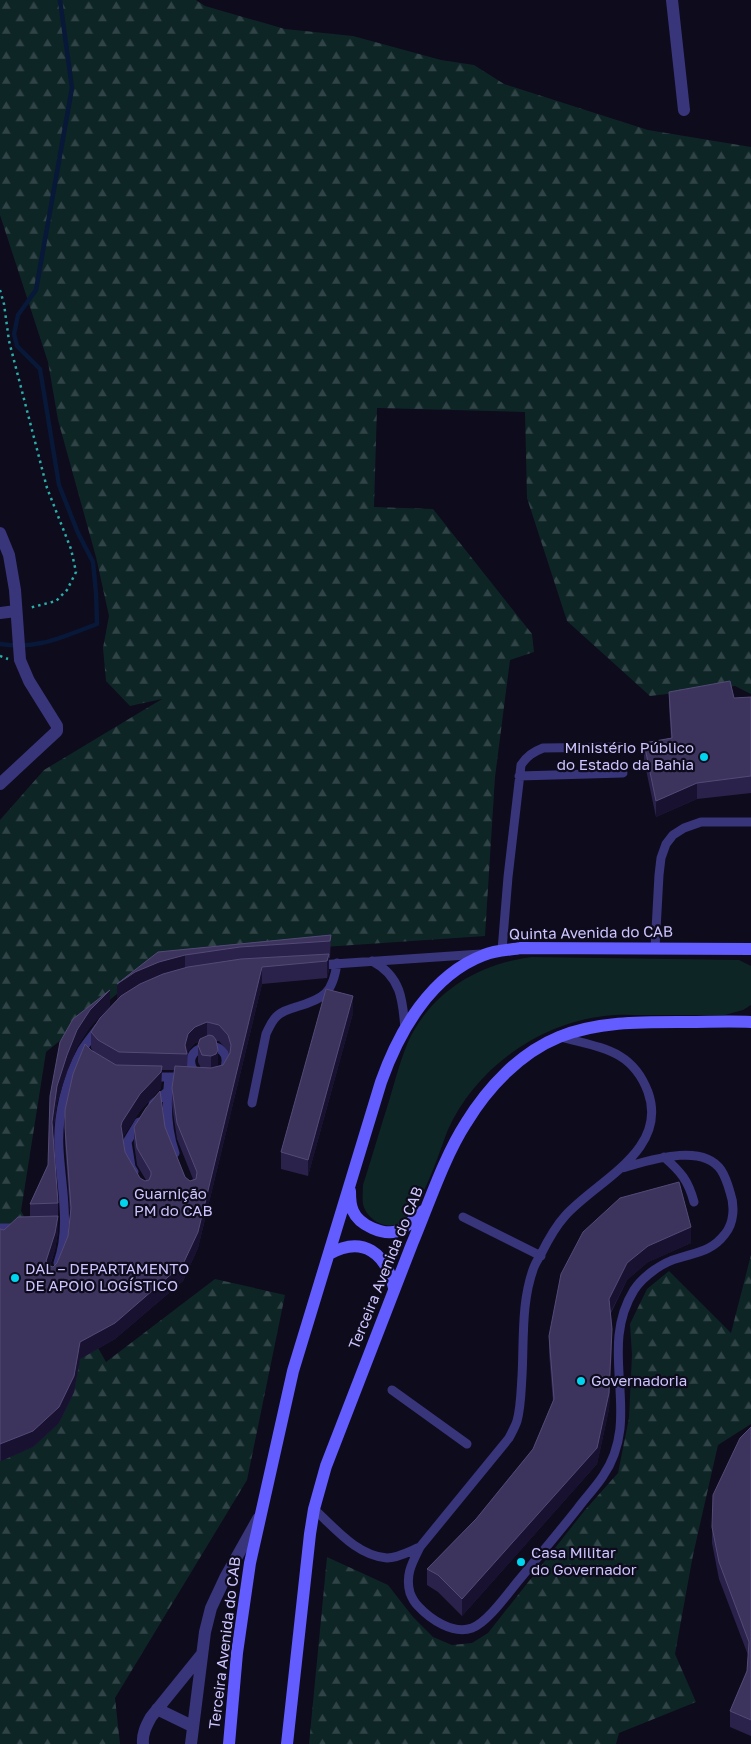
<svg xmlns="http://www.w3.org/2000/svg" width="751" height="1744" font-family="'Golos Text',sans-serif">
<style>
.green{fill:#0e2525}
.forest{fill:url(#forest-firs)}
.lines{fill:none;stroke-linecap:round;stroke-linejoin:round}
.stream{stroke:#081838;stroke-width:4.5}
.path{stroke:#2baea8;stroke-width:2.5;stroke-dasharray:2.5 4;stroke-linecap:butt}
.service{stroke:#38357b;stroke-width:9}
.minor{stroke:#38357b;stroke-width:12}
.secondary{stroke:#635cff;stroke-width:12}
.wall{fill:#2b224b;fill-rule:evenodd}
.shaded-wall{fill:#181230}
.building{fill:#3d345e;stroke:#534a77}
.poi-dot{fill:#00d5f0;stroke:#0e0b1c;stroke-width:2}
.labels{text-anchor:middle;stroke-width:4.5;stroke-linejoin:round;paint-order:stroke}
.poi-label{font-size:15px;fill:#cdc5ff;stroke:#0e0b1c;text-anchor:start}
.street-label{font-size:15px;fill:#cdc5ff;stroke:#0e0b1c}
</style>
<defs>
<pattern id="forest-firs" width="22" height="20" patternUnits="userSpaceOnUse" patternTransform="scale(1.25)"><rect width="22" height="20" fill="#0e2525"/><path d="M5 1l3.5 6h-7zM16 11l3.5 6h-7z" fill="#304346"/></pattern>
</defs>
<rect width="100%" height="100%" fill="#0e0b1c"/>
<path class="green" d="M531 957 739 960 751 966V1005L743 1010 725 1015C699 1015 672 1015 646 1015 632 1015 618 1014 604 1016 537 1024 474 1070 447 1132 438 1156 422 1208 401 1222 387 1232 366 1219 363 1204 362 1198 363 1191 363 1185 372 1157 380 1129 389 1101 395 1081 400 1061 408 1042 431 992 478 964 531 957Z"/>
<path class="forest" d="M0 0H196L205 6 285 29 353 36 441 60 474 65 504 84 648 130 751 147V694L735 686 650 696 567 621 527 498 525 412 377 408 374 507 433 509 532 634 534 652 510 660 495 777 485 936 161 958 46 1052 21 1211 106 1362 215 1279 285 1295 247 1480 115 1698 120 1744H0V820L44 770 162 699 130 706 106 681 103 648 109 616 96 557 58 420 48 362 0 215Z
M751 1255V1424L718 1445 693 1555 675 1654 696 1702 619 1733 616 1744H309L327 1557 388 1585 413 1617 433 1637 452 1645 472 1643 488 1633 585 1510 618 1473 629 1418 632 1355 630 1324 647 1289 669 1271 731 1333Z"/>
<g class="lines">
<path class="stream" d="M0 644C38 650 62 637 97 624L96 593 93 562 78 533 59 485 40 369 17 346 14 334 18 315 36 290 72 88 60 0"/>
<path class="path" d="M0 290 4 304 9 341 47 488 71 549 76 572 67 590 56 601 29 608
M0 656 8 659"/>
<path class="service" d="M519 776 623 773
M655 948 659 875 661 858 666 844 673 835 684 828 701 822H751
M502 950 508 877 521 765C527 756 533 752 543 748L620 747
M372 961C401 976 403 1000 405 1030
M319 965 481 954
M151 1077H185
M169 1077C166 1103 166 1128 175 1153
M199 1077C167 1045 239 1032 224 1070
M252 1103 266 1034C269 1028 271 1022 276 1017 281 1011 288 1010 296 1007 324 999 333 993 337 963
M153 1104 168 1091
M664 1157C681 1172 688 1180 694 1202
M134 1172 131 1167 127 1142 139 1122
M463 1217 541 1256
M0 1228H16
M58 1263C71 1226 61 1187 59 1149 57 1117 66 1079 82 1050 87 1042 93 1035 98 1028
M392 1390 467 1444
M314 1509C335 1528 357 1556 387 1558 398 1558 410 1551 420 1547L509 1438C512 1432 515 1427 517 1421 521 1407 521 1390 522 1376 524 1340 521 1301 534 1267 536 1262 539 1258 541 1254 548 1240 555 1227 565 1216 596 1181 669 1151 648 1092 632 1049 600 1048 561 1037
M420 1547C412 1563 405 1575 410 1593 412 1598 414 1602 418 1606 430 1619 453 1635 472 1628 488 1622 508 1593 519 1580 539 1556 559 1532 578 1508 586 1497 596 1487 603 1476 644 1416 596 1351 634 1290 643 1276 663 1262 679 1258 698 1252 712 1251 725 1234 734 1223 735 1206 730 1192 728 1185 725 1176 721 1170 702 1142 648 1161 622 1168"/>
<path class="minor" d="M672 0 684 110
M0 533 9 555 15 590 20 660 29 681 57 726V731L0 784
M0 613 16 611
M157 1709 192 1726
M143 1744C142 1734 146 1726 151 1717L202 1654
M191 1744 205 1632 211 1608 225 1578 258 1519"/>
<path class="secondary" d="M350 1191C350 1198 350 1205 353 1211 359 1225 383 1236 398 1231 407 1227 416 1218 423 1211
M329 1254C363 1235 386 1253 394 1288
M229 1744 237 1653 250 1563 293 1371 381 1082C399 1031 431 975 484 955 495 950 509 950 521 948L751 949
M287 1744 310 1534 314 1509 326 1466C354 1392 383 1318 412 1244 428 1206 444 1157 466 1123 488 1087 520 1053 559 1037 599 1021 644 1022 687 1022 708 1022 730 1021 751 1022"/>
</g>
<path class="wall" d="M669 692 734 698 751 697V793L697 799 656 817 644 760V743L671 738 669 708Z
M331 935 330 958H329V970L327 978 262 984 198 1248 183 1281 115 1339 80 1359 74 1392 59 1423 33 1447 0 1461V1229L4 1230 30 1217V1204L48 1165 60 1042 110 1006 90 1027 77 1047 67 1071 57 1103 53 1133 58 1203V1232L55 1250 50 1266 53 1267 57 1263 68 1236 70 1214 65 1144V1128L91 1050 94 1052 91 1048V1032L117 1001 158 952ZM216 1041H219L228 1051 229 1055 223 1065 218 1066ZM199 1042 198 1045V1062L201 1068 187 1067 188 1051 195 1043ZM162 1070H174L172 1088V1105L177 1139 193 1179 190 1181 185 1177 165 1127H134V1143L137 1165 146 1180 145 1181 140 1178 125 1152 123 1137 140 1111 161 1088Z
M353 1013 308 1176 281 1169V1152Z
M691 1227V1243L648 1262 627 1280 611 1313 612 1345 609 1409 597 1464 462 1616 438 1592 427 1585V1569L476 1519 533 1449 553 1402 549 1353V1336Z
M751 1427V1736L730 1727V1711L747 1671 748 1655 719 1579 712 1543V1527Z"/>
<path class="shaded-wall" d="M697 783V799L656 817V801Z
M329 954V970L327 978V961Z
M185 955V971L117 1001V984L135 972 159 962Z
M262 967V984L198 1248 183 1281 115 1339 80 1359 74 1392 59 1423 33 1447 1 1461V1444L80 1342 183 1264Z
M110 990V1006L90 1027 77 1047 67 1071 57 1103 52 1138V1122L57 1086 67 1055 77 1030 90 1010Z
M353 996V1013L308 1176V1160Z
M207 1022V1039L195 1043 188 1051 187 1054 185 1045 188 1034 195 1027Z
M218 1050V1067L211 1072V1056Z
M162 1066 161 1088 140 1111 122 1139 121 1126 122 1122 140 1094Z
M58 1216V1232L55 1250 46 1277V1261Z
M691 1227V1243L648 1262 627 1280 609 1315V1299L627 1263 648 1246Z
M612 1329V1345L609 1409 597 1464 462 1616V1599Z"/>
<path class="building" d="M730 681 734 698 751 697V776L697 783 656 801 644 743 672 738 669 692Z
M331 935 330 941 240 947 185 955 159 962 135 972 117 984 158 952Z
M329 954 327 961 262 967 198 1232 183 1264 115 1323 80 1342 74 1376 59 1407 33 1431 0 1444V1229L4 1230 18 1217 58 1216 55 1233 46 1261 50 1266 53 1267 57 1263 68 1236 71 1208 65 1128V1110L73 1074 85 1044 91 1050 116 1065 162 1066 161 1072 140 1094 122 1122 121 1126 125 1152 140 1178 145 1181 149 1180 151 1175V1172L137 1148 134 1127 146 1108 160 1091 165 1127 185 1177 190 1181 196 1179 197 1172 177 1123 172 1088 175 1066 211 1068 223 1065 230 1053 231 1045 228 1035 219 1025 207 1022 195 1027 188 1034 185 1045 187 1054 119 1052 98 1040 91 1032 100 1018 121 996 140 984 163 974 188 967 241 959Z
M326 989 353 996 308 1160 281 1152Z
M110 990 90 1010 77 1030 67 1055 57 1086 52 1122 58 1203 30 1204 48 1165 50 1096 60 1042 73 1019Z
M209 1035 213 1036 216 1040 218 1050 216 1054 211 1056 202 1055 198 1045 200 1039Z
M679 1182 691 1227 648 1246 627 1263 609 1299 612 1329 609 1393 597 1448 462 1599 438 1575 427 1569 476 1519 533 1449 554 1399 549 1336 561 1274 583 1232 620 1198Z
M751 1427V1720L730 1711 747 1671 749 1642 719 1562 712 1527 713 1495 740 1438Z"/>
<g class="poi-dot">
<circle cx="704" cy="757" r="5"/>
<circle cx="124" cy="1203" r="5"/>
<circle cx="15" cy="1278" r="5"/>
<circle cx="581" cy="1381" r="5"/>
<circle cx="521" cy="1562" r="5"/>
</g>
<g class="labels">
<g class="poi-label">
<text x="694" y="753" text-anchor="end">Ministério Público<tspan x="694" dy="17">do Estado da Bahia</tspan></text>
<text x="134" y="1199">Guarnição<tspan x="134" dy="17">PM do CAB</tspan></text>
<text x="25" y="1274">DAL – DEPARTAMENTO<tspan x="25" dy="17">DE APOIO LOGÍSTICO</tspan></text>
<text x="591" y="1386">Governadoria</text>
<text x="531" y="1558">Casa Militar<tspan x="531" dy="17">do Governador</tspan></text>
</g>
<g class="street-label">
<text transform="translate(591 933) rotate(-1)" y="5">Quinta Avenida do CAB</text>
<text transform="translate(386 1268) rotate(-68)" y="5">Terceira Avenida do CAB</text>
<text transform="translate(225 1643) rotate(-83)" y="5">Terceira Avenida do CAB</text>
</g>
</g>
</svg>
